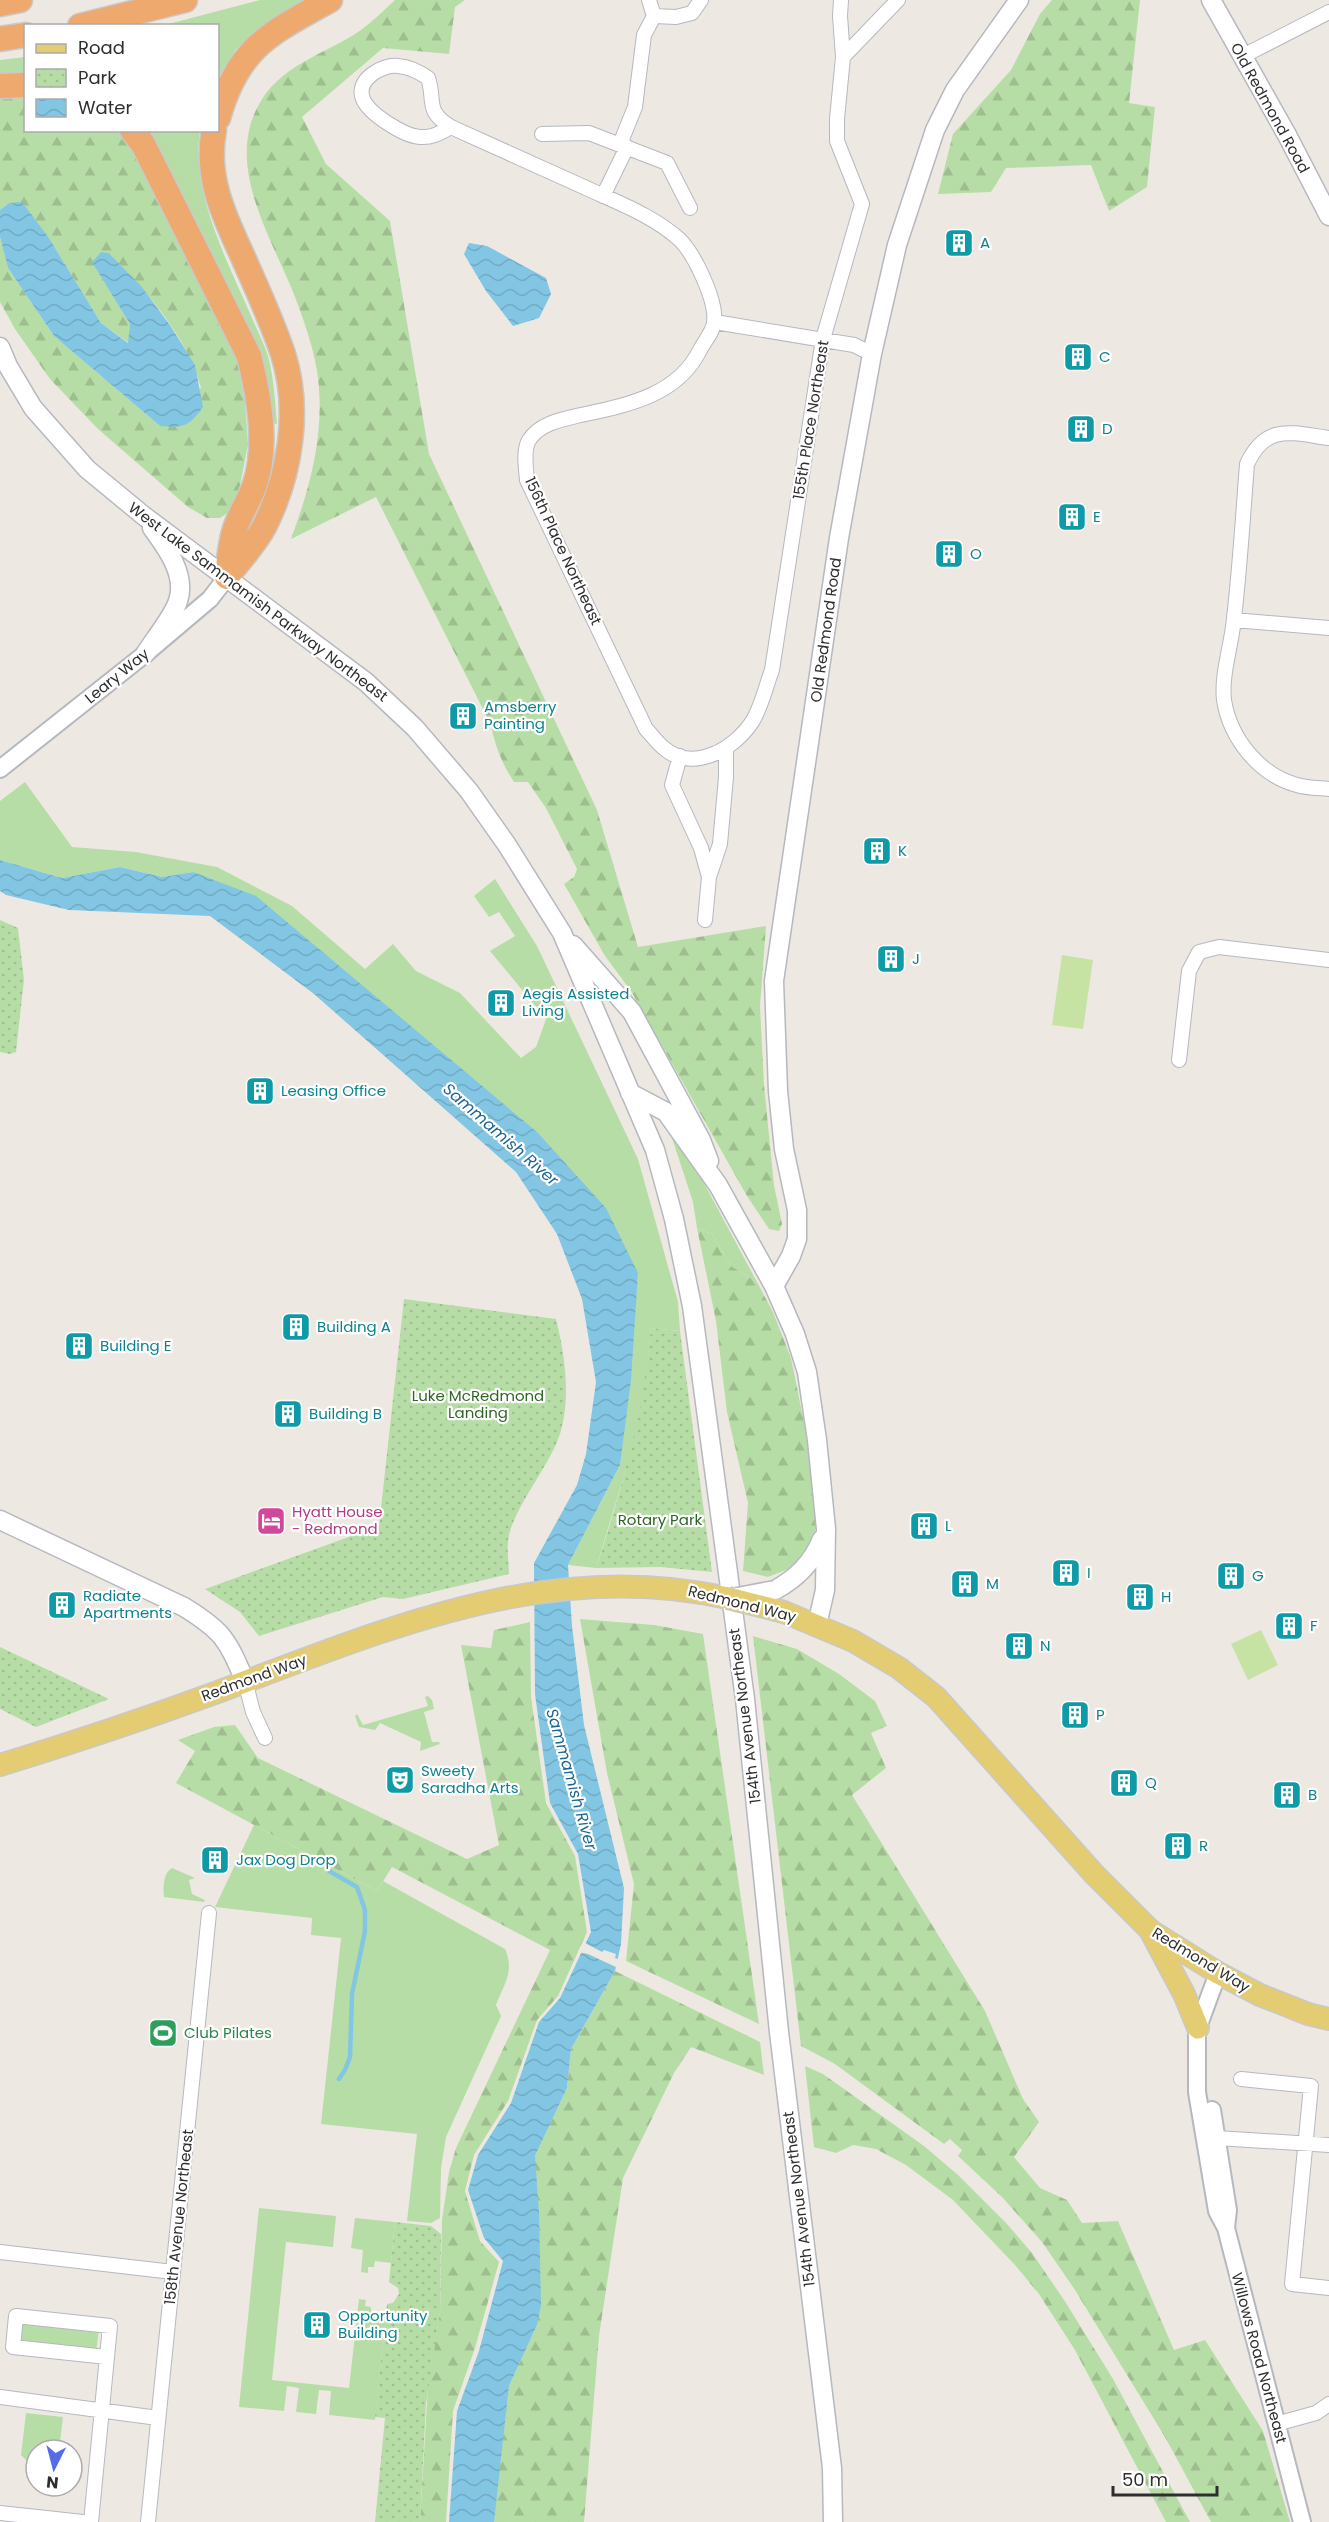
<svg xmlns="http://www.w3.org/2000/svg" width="1329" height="2522" font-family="Poppins,sans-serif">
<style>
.grass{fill:#b7dda6}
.forest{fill:url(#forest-firs)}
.park{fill:url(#park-dots)}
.pitch{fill:#c6e3a3}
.water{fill:url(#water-waves)}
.pier{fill:#ede9e2}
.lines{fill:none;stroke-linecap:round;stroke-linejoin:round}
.stream{stroke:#82c6e3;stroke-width:4.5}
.minor-casing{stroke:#b6b8c0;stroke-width:16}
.tertiary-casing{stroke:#b6b8c0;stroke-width:20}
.secondary-casing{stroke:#b6b8c0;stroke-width:21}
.primary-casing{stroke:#c9c9c9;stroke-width:24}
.motorway-casing{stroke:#c9c9c9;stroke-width:27}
.minor{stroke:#fff;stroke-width:14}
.tertiary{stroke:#fff;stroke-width:16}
.secondary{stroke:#fff;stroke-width:18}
.primary{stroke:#e3cc72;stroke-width:21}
.motorway{stroke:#eda96e;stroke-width:24}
.secondary-bridge-casing{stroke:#b6b8c0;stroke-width:21;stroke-linecap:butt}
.primary-bridge-casing{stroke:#c9c9c9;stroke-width:24;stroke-linecap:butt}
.secondary-bridge{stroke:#fff;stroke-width:18}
.primary-bridge{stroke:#e3cc72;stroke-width:21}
.labels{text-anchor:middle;stroke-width:4.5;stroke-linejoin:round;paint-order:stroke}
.street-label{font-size:15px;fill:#2e2e2e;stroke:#fff}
.culture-label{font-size:15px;fill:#0d838f;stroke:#fff;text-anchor:start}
.park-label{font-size:15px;fill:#2f6524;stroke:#fff}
.hotel-label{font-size:15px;fill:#b23c85;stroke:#fff;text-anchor:start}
.leisure-label{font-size:15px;fill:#27864d;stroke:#fff;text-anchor:start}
.water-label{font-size:16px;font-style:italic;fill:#1d6693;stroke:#fff}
</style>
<defs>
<pattern id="forest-firs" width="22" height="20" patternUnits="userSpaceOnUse" patternTransform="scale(1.5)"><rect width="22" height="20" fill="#b7dda6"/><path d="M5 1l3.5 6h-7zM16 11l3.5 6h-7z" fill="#9ebe8f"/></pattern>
<pattern id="park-dots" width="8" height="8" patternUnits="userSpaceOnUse" patternTransform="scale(1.5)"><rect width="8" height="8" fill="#b7dda6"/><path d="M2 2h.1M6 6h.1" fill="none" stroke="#9ebe8f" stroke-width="1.8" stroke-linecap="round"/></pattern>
<pattern id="water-waves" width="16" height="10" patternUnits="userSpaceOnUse" patternTransform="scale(1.5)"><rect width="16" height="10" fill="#82c6e3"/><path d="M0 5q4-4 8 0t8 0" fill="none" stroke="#71aac3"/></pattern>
</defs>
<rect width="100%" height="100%" fill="#ede9e2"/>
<path class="grass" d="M260 0H314L262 27 236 49 218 78V26H161Z
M25 57V77L0 78V60Z
M147 131H200C190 192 228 262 252 318 257 330 264 343 268 356 274 378 275 401 277 424L273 423 271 404 264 374Z
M25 782 72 847 136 852 217 867 292 906 365 969 393 944 416 971 460 993 521 1058 536 1047 546 1019 490 951 515 936 499 912 489 917 474 896 495 879 537 946 638 1159 678 1302 680 1331 651 1328 646 1381 635 1439 596 1568 568 1565 620 1465 638 1274 193 872 162 877 120 867 62 878 0 860V801Z
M668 1126 690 1157 757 1282 731 1266 712 1234 697 1228 693 1202Z
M428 1696 432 1700 434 1709 424 1712 432 1742H439L440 1744 420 1751 421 1742 380 1723 375 1730 359 1727 355 1716 357 1714 363 1725 428 1706 425 1697Z
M254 1825 377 1891 383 1881 505 1949C515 1971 504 1984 496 2005L501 2016 446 2137 441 2168 440 2218 431 2223 407 2221 417 2134 321 2124 341 1938 311 1935 312 1918 215 1907Z
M172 1868 195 1878 189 1880 192 1894 205 1900 204 1902 164 1897C163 1888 163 1873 172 1868Z
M259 2208 336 2216 333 2247 286 2242 272 2380 349 2388 359 2299 366 2300 365 2306 371 2307V2313L386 2315 375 2420 329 2415 331 2391 319 2390 316 2414 296 2412 299 2388 287 2386 284 2411 239 2407Z
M355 2218 395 2222 391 2263 375 2261 374 2267H368V2273L361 2272 363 2250 351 2248Z
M25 2321 99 2329 96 2352 23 2343 18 2340 20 2323Z
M26 2413 63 2417 59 2450H36V2462L27 2461 21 2455Z"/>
<path class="forest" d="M395 0H465L455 7 449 54 383 48 302 117 326 164 390 221 429 454 597 810 638 947 766 926 760 1006 764 1085 774 1185 782 1224 779 1231 769 1229 747 1196 631 991 605 956 564 884 574 877 577 869 546 808 528 782H514C502 764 495 746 491 725L376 497 291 539C311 485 326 429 317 371 313 346 304 321 295 297 273 240 226 170 257 108 279 64 325 55 361 30 373 21 384 10 395 0Z
M1052 0H1140L1129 103 1155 107 1147 187 1109 211 1091 165 1006 168 991 192 938 194 953 134 1011 70 1040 14Z
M25 98 26 130 117 131 131 147 236 353 245 401 248 444 240 486 229 512 220 518H207L188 507 98 429 50 379 15 329 0 302V220V237L8 268 54 336 160 426 201 388C187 336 147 292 110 254L93 262 130 324 129 343 101 323 49 238 9 203 0 210V99Z
M697 1228 712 1234 731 1266 757 1282 773 1312 791 1358 806 1432 816 1507V1528L811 1545 801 1561 786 1570 768 1577 743 1571 748 1503 727 1412 716 1321Z
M580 1619 654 1625 703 1634 759 2024 626 1961 634 1884 607 1773Z
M530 1622 531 1697 546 1803 575 1856 587 1932 558 1996 537 2020 508 2101 474 2155 465 2191 480 2241 499 2262 475 2348 453 2411 446 2522H420L428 2386 440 2312 442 2220 449 2172 456 2148 550 1950 392 1867 377 1891 176 1783 195 1751 178 1740 214 1727 235 1725 258 1758 467 1859 499 1845 461 1645 491 1648 494 1630Z
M753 1636 797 1649 839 1674 875 1701 887 1726 871 1733 886 1768 852 1795 985 2011 1023 2099 1039 2122 1014 2157 1040 2188 1067 2200 1082 2223 1118 2221 1174 2350 1205 2340 1263 2431 1290 2522H1211L1165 2437 1075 2290 1042 2242 1002 2197 958 2156 962 2150 950 2139 944 2144 835 2064 801 2046Z
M615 1971 760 2042 764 2075 691 2047 674 2073 623 2178 599 2336 584 2522H493L509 2386 537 2325 535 2156 567 2088 571 2049Z
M805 2066 823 2074 924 2146 958 2175 1007 2224 1032 2253 1066 2303 1113 2379 1190 2522H1166L1075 2350 1039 2294 1015 2265 953 2200 906 2165 876 2149 853 2145 836 2153 814 2147Z"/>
<path class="park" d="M0 920 18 928 24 980 16 1052 10 1054 0 1052Z
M404 1299 556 1319C565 1355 571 1398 560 1434 550 1466 510 1512 508 1542 507 1552 509 1564 509 1574L403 1599 383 1597 259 1636 240 1612 205 1589 379 1526Z
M651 1328 680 1331 712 1572 660 1567 596 1568C623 1485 643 1415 651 1328Z
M0 1647 109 1699 36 1727 0 1709Z
M395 2222 431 2226 441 2234 440 2312 426 2404 420 2522H375L385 2418 375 2417 386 2315 387 2304 393 2303 399 2294 398 2288 389 2282Z"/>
<path class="pitch" d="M1062 955 1093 960 1083 1029 1052 1025Z
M1261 1630 1278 1665 1248 1680 1231 1644Z"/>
<path class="water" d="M22 202 49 238 101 323 128 343 130 324 92 262 101 252 109 253 141 286 170 325 195 365 203 407C189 427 183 428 160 426L54 336 8 268 0 237V210L9 203Z
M469 243 487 246 546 278 551 294 539 318 513 326 486 291 464 254Z
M0 860 62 878 120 867 162 877 193 872 256 896 537 1132 606 1208 638 1273 631 1380 620 1465 568 1565 572 1626 584 1725 624 1888 621 1944 615 1971 571 2049 567 2088 535 2156 539 2212 541 2305 537 2325 509 2386 494 2522H449L457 2411 479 2351 503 2261 484 2238 468 2190 478 2155 511 2103 539 2022 560 1998 591 1932 578 1854 550 1803 535 1694 534 1563 577 1485 586 1454 596 1382 582 1299 557 1234 516 1172 314 994 210 916 69 910 6 895 0 891Z"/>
<path class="pier" d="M583 1942 602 1952 604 1950 616 1954 615 1958 620 1960 618 1968 588 1954 578 1952Z"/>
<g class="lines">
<path class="stream" d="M329 1871 357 1887 365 1910V1931L352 1994 350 2057 345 2070 339 2079"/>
<g class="minor-casing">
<path id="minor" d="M654 16 676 17 692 13 701 0
M843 57 898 0
M1241 57 1329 12
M451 127C440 133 432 138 420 137 404 136 369 114 363 99 355 80 382 64 398 66 410 67 418 71 428 78 436 102 424 110 451 127 495 147 539 167 584 187 616 202 652 215 679 239 694 253 717 301 714 322 714 330 704 342 700 350 677 396 627 405 581 415 563 419 540 423 529 440 523 450 526 469 527 480L646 729C652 735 658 744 665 749 694 773 735 748 752 722 761 708 766 686 772 670L823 339 862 204 837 141V119L843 57 840 16 841 0
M542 134 589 133 667 163 690 208
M620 144 635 107 644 35 654 16 649 0
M603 196 627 147
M715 322 854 345 872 354
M1329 438C1291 433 1266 423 1247 464 1243 515 1240 567 1234 618 1232 644 1221 674 1224 700 1230 738 1259 775 1297 785 1307 788 1319 788 1329 789
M1234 620 1329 628
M680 756 672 785 701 848 709 877 720 844 726 777V750
M705 920 709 877
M1179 1060 1189 971 1199 952 1219 947 1329 960
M245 1681 253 1712 265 1738
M1241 2079 1311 2086 1292 2284 1329 2288
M1217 2138 1329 2145
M0 2252 173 2272
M0 2397 158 2418
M1276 2424 1316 2413 1329 2404
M0 2513 83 2522
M91 2522 110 2326 16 2316 13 2347 107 2357
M148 2522 209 1913"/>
</g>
<g class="tertiary-casing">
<path id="tertiary" d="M0 769 145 654 210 599 227 577
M1218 1973 1197 2030V2092L1217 2211 1226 2228 1302 2522
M1212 2110 1228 2210 1226 2228"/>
</g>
<g class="secondary-casing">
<path id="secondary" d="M1211 0 1287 135 1329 216
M0 347 8 366 33 408 87 469 144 516 366 682 415 728 469 791 507 845 562 933 655 1150 674 1219 692 1306 745 1699 779 2032 832 2468 833 2522
M145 654C154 640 174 615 178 601 187 575 166 547 152 528
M573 945 632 1012 701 1140 709 1161
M630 1093 666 1112 718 1185 774 1286 795 1334 807 1372 817 1440 826 1529 825 1590 817 1625
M774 1286 791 1256 797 1239V1210L784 1149 778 1091 774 981 839 538 872 354 897 245 935 130 955 90 1019 0
M0 1520 184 1607C223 1631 227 1639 245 1681
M775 1590C797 1578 812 1563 822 1539"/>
</g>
<g class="primary-casing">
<path id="primary" d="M784 1612 853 1641 899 1668 936 1697 1094 1874 1151 1931 1218 1973 1260 1995 1308 2014 1329 2019
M0 1765C72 1743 144 1719 215 1693 382 1631 547 1557 728 1598
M1151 1932 1184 1994 1198 2028"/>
</g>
<g class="motorway-casing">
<path id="motorway" d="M0 4 20 0
M80 26 185 0
M0 39 26 35
M0 86 26 85
M218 118C238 47 269 34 330 0
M132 130 143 144 249 356C259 396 268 444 255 484 250 499 241 512 236 526 230 541 229 561 227 577
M214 130C205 177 224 216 243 257 257 289 272 321 283 354 301 410 290 476 264 527 254 545 241 559 228 575"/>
</g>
<use href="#minor" class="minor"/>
<use href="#tertiary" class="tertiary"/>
<use href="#secondary" class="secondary"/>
<use href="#primary" class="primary"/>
<use href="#motorway" class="motorway"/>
<g class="secondary-bridge-casing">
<path id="secondary-bridge" d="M732 1598 775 1590"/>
</g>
<g class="primary-bridge-casing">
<path id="primary-bridge" d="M728 1598 784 1612"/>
</g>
<use href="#secondary-bridge" class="secondary-bridge"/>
<use href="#primary-bridge" class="primary-bridge"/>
</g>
<defs>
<g id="building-square" transform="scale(1.5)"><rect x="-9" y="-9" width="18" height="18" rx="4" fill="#0f9aa8" stroke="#fff"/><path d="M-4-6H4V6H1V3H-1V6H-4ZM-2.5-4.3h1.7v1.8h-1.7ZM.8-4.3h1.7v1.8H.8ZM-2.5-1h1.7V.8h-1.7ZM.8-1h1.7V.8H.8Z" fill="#fff"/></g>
<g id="hotel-square" transform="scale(1.5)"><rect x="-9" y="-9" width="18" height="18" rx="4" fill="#d1479c" stroke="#fff"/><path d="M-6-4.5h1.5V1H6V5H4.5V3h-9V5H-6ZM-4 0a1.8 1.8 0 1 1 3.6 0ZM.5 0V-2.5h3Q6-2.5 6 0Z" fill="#fff"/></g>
<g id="theatre-square" transform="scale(1.5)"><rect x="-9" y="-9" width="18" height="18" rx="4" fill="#0f9aa8" stroke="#fff"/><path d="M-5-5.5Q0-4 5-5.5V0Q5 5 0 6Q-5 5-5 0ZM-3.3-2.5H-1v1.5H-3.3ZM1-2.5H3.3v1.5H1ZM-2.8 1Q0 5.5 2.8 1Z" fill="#fff"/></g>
<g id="stadium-square" transform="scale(1.5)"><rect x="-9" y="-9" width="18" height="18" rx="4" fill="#2e9e5b" stroke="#fff"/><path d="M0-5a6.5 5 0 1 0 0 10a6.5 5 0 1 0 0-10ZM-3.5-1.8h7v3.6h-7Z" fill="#fff"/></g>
</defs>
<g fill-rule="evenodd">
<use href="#building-square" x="959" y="243"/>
<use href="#building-square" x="1078" y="357"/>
<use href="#building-square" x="1081" y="429"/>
<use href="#building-square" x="1072" y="517"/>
<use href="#building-square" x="949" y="554"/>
<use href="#building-square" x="463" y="716"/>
<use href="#building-square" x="877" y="851"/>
<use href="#building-square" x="891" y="959"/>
<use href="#building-square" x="501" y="1003"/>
<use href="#building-square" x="260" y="1091"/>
<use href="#building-square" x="296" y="1327"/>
<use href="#building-square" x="79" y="1346"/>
<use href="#building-square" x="288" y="1414"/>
<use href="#hotel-square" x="271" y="1521"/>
<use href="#building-square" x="924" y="1526"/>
<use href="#building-square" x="1066" y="1573"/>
<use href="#building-square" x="1231" y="1576"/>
<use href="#building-square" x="965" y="1584"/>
<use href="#building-square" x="1140" y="1597"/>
<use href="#building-square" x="62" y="1605"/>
<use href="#building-square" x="1289" y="1626"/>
<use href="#building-square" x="1019" y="1646"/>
<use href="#building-square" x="1075" y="1715"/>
<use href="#theatre-square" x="400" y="1780"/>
<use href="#building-square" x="1124" y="1783"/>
<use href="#building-square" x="1287" y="1795"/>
<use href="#building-square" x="1178" y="1846"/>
<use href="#building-square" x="215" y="1860"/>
<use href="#stadium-square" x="163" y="2033"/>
<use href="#building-square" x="317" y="2325"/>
</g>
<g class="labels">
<g class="street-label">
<text transform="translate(1270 108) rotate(61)" y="5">Old Redmond Road</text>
<text transform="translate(811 420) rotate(-81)" y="5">155th Place Northeast</text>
<text transform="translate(563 551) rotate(65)" y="5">156th Place Northeast</text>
<text transform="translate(258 602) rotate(37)" y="5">West Lake Sammamish Parkway Northeast</text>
<text transform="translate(826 630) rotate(-82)" y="5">Old Redmond Road</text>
<text transform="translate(117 676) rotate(-39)" y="5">Leary Way</text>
<text transform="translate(742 1604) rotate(14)" y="5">Redmond Way</text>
<text transform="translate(254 1678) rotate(-20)" y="5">Redmond Way</text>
<text transform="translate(745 1716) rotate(-97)" y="5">154th Avenue Northeast</text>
<text transform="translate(1201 1960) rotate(31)" y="5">Redmond Way</text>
<text transform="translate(799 2199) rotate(-97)" y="5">154th Avenue Northeast</text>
<text transform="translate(179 2217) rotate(-84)" y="5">158th Avenue Northeast</text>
<text transform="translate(1259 2358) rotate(75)" y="5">Willows Road Northeast</text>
</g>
<g class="culture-label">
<text x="980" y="248">A</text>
<text x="1099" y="362">C</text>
<text x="1102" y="434">D</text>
<text x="1093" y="522">E</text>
<text x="970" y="559">O</text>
<text x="484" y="712">Amsberry<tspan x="484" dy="17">Painting</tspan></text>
<text x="898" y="856">K</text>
<text x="912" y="964">J</text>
<text x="522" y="999">Aegis Assisted<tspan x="522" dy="17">Living</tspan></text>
<text x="281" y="1096">Leasing Office</text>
<text x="317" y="1332">Building A</text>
<text x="100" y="1351">Building E</text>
<text x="309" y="1419">Building B</text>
<text x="945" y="1531">L</text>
<text x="1087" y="1578">I</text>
<text x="1252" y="1581">G</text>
<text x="986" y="1589">M</text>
<text x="83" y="1601">Radiate<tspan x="83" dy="17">Apartments</tspan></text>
<text x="1161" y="1602">H</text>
<text x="1310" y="1631">F</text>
<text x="1040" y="1651">N</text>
<text x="1096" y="1720">P</text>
<text x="421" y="1776">Sweety<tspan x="421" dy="17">Saradha Arts</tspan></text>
<text x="1145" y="1788">Q</text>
<text x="1308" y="1800">B</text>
<text x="1199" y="1851">R</text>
<text x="236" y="1865">Jax Dog Drop</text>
<text x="338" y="2321">Opportunity<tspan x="338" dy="17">Building</tspan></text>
</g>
<g class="park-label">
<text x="478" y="1401">Luke McRedmond<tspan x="478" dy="17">Landing</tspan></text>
<text x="660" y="1525">Rotary Park</text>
</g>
<g class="hotel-label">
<text x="292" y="1517">Hyatt House<tspan x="292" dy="17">- Redmond</tspan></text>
</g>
<g class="leisure-label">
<text x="184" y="2038">Club Pilates</text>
</g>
<g class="water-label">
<text transform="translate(501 1134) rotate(41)" y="6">Sammamish River</text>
<text transform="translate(572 1779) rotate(74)" y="6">Sammamish River</text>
</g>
</g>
<rect x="24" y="24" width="195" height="108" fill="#ffffff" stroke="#ababab" stroke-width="1.5"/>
<rect x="36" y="44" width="30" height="9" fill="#e3cc72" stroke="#ababab" stroke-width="1.5"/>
<text x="78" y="54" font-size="18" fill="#2e2e2e">Road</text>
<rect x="36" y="69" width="30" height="18" fill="url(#park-dots)" stroke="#ababab" stroke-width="1.5"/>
<text x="78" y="84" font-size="18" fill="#2e2e2e">Park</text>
<rect x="36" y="99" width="30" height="18" fill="url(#water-waves)" stroke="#ababab" stroke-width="1.5"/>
<text x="78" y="114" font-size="18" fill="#2e2e2e">Water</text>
<g transform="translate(54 2468) rotate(186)"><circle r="28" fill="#ffffff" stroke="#ababab" stroke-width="1.5"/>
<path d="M0-4.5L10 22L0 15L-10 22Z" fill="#566ce7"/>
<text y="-9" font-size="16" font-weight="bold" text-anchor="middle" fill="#2e2e2e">N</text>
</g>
<path d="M1113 2486v9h104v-9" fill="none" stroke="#2e2e2e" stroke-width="3"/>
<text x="1122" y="2486" font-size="18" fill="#2e2e2e" stroke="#ffffff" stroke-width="4.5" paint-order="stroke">50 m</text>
</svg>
